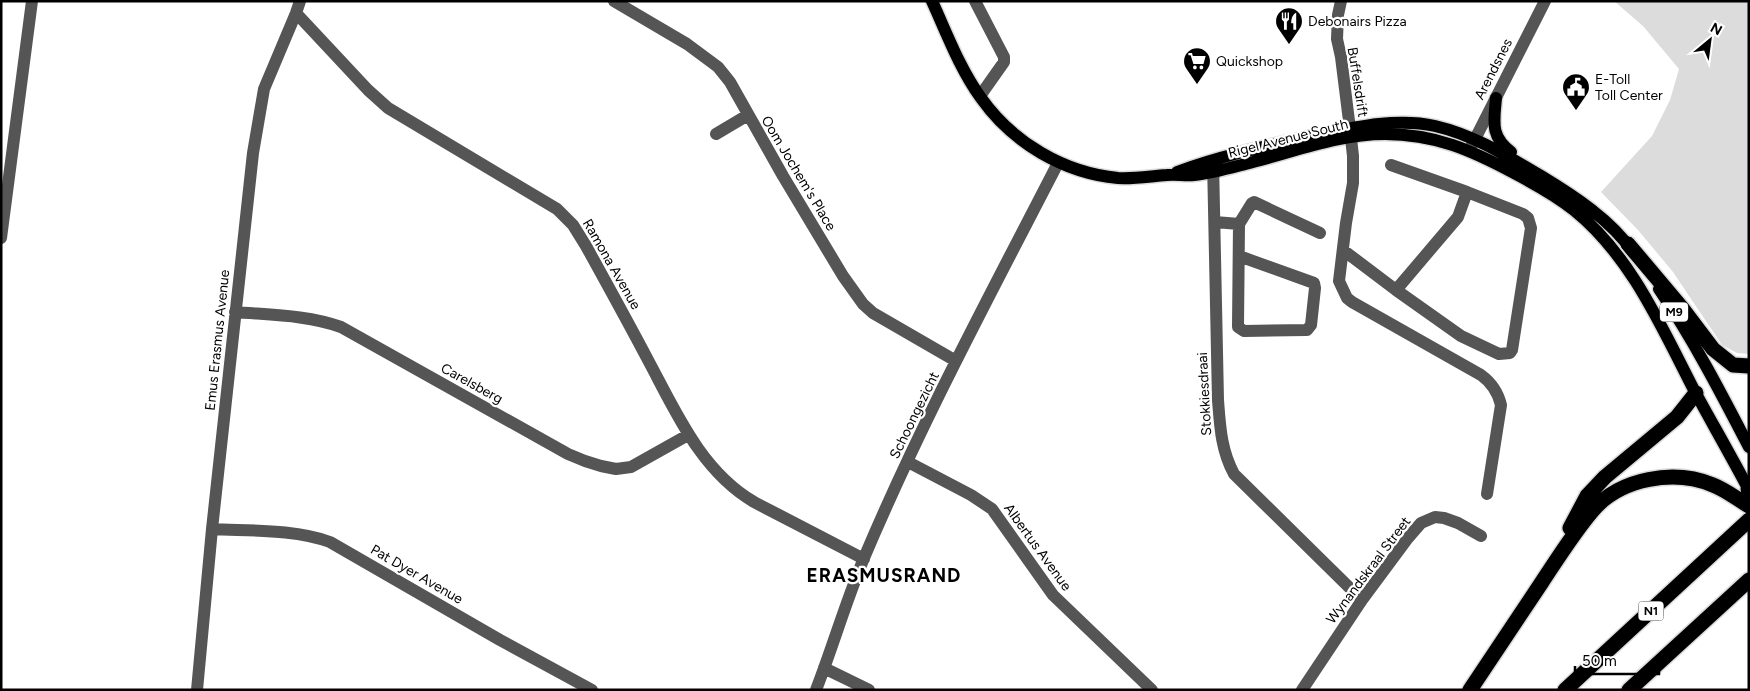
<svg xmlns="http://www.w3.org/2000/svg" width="1750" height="691" font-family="Figtree,sans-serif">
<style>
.green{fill:#dcdcdc}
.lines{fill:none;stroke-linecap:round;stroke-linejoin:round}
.major-casing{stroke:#dbdbdb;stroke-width:15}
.highway-casing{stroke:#dbdbdb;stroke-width:18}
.minor{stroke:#555;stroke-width:12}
.major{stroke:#000;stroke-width:12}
.highway{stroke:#000;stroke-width:15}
.labels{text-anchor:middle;stroke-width:4.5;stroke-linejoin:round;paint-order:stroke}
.shield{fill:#fff;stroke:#4c4c4c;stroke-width:1}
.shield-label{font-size:12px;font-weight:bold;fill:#000}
.poi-label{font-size:14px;fill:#000;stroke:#fff;text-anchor:start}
.street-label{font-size:14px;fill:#000;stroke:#fff}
.district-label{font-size:19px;font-weight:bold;letter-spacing:1px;fill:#000;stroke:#fff}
</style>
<rect width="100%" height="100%" fill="#fff"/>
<path class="green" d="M1614 1H1749V354L1737 353 1722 345 1673 272 1638 230 1601 192 1652 136 1670 100 1679 69 1643 26Z"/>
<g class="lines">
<g class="major-casing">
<path id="major" d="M932 1C947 34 960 69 981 98 1013 143 1064 173 1118 178 1135 179 1151 176 1167 175 1176 174 1185 176 1194 175 1214 173 1233 167 1253 162 1296 151 1340 134 1385 134 1435 134 1471 150 1514 173 1535 184 1555 195 1574 210 1631 256 1661 326 1694 390 1712 423 1731 456 1749 490
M1496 98C1494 122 1490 136 1511 152
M1177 172C1220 156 1267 146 1312 136 1351 128 1396 117 1435 126 1474 135 1507 156 1541 176 1574 196 1611 220 1633 252
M1659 289C1693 339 1721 393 1749 447"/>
</g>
<g class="highway-casing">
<path id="highway" d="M1628 244 1682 308 1713 349 1733 365 1749 366
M1748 489 1749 490
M1570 528 1587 496 1605 477 1677 417 1696 393
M1470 690C1494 654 1518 618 1542 582 1558 558 1574 532 1593 510 1621 478 1674 469 1713 485 1726 490 1737 499 1749 506
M1565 690 1749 520
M1629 690 1749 580"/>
</g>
<path class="minor" d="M614 1 687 44 718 67 730 82 783 176 843 276 863 304 873 313 956 361
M975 1 1004 57V62L980 96
M1341 1 1338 15 1337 39 1341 57 1350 129 1353 156V183L1346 223 1339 281 1347 298 1352 302 1481 375C1492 383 1498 392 1501 405L1487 494
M296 13 368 90 388 108 557 209 573 225 586 246C607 284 628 322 648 360 676 412 701 471 754 502L864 559
M716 134 748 115
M1470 149 1545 1
M1213 161 1218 400C1220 426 1221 450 1234 474L1362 600
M1215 222 1239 224 1238 327 1244 331 1307 330 1311 325 1315 288 1314 283 1239 256
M1239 224 1252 203 1254 202 1320 233
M1 238 32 1
M1343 250 1396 290 1458 217 1467 192 1391 165
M1396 290 1461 336 1499 354 1510 353 1512 350 1531 228 1528 218 1523 214 1467 192
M235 312C270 315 308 315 341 327L568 454 585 461 601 466 616 469 631 467 688 435
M908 462 971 495 992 509 1053 595 1152 690
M212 529C250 531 295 529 330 542L500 640 592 690
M824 668 869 690
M197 690 212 529 253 153 264 89 296 13 300 1
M816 690C833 646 846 601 864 558 921 423 991 293 1058 163
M1302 690 1362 600 1408 538 1421 523 1435 517 1444 518 1458 523 1481 536"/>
<use href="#major" class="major"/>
<use href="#highway" class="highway"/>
</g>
<defs>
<g id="restaurant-pin" transform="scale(1.4375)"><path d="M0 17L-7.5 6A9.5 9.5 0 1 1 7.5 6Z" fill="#000" stroke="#fff"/><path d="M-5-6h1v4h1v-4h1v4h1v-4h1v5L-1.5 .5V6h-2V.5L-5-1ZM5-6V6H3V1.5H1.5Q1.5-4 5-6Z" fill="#fff"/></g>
<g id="supermarket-pin" transform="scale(1.4375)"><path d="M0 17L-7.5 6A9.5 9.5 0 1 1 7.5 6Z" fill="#000" stroke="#fff"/><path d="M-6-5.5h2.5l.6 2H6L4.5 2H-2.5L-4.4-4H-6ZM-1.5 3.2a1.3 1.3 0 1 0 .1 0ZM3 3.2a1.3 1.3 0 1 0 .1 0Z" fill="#fff"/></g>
<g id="civic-pin" transform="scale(1.4375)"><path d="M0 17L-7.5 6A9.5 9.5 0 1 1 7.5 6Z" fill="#000" stroke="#fff"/><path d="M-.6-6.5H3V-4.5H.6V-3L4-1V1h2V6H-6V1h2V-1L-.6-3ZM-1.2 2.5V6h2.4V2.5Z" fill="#fff"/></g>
</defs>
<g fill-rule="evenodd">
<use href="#restaurant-pin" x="1289" y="21"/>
<use href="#supermarket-pin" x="1197" y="61"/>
<use href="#civic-pin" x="1576" y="87"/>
</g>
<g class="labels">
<g class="shield">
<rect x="1660" y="302.5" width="28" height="19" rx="4"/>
<rect x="1638.5" y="601.5" width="25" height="19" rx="4"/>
</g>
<g class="shield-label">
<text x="1674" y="316">M9</text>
<text x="1651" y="615">N1</text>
</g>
<g class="poi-label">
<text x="1308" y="26">Debonairs Pizza</text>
<text x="1216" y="66">Quickshop</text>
<text x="1595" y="84">E-Toll<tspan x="1595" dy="16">Toll Center</tspan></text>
</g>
<g class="street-label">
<text transform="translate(1493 69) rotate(-63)" y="5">Arendsnes</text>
<text transform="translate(1358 82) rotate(81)" y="5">Buffelsdrift</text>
<text transform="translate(1288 138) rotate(-14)" y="5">Rigel Avenue South</text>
<text transform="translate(799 173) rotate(59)" y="5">Oom Jochem's Place</text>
<text transform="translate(612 264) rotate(60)" y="5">Ramona Avenue</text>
<text transform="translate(217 340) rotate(-84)" y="5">Emus Erasmus Avenue</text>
<text transform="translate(472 383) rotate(29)" y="5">Carelsberg</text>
<text transform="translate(1204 394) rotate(-93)" y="5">Stokkiesdraai</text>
<text transform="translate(914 415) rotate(-64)" y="5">Schoongezicht</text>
<text transform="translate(1038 547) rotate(54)" y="5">Albertus Avenue</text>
<text transform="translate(1368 570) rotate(-53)" y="5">Wynandskraal Street</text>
<text transform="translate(417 574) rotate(30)" y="5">Pat Dyer Avenue</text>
</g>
<g class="district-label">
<text x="884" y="582">ERASMUSRAND</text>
</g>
</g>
<rect width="1750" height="691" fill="none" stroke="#000000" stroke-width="5"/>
<g transform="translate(1710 40) rotate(29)" stroke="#ffffff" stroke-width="4" paint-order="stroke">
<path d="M0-4L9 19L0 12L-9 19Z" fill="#000000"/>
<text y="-8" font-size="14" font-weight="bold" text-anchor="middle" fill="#000000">N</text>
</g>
<path d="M1575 666v8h84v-8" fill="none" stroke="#000000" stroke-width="2.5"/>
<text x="1582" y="666" font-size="15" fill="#000000" stroke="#ffffff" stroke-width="4" paint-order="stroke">50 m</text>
</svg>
